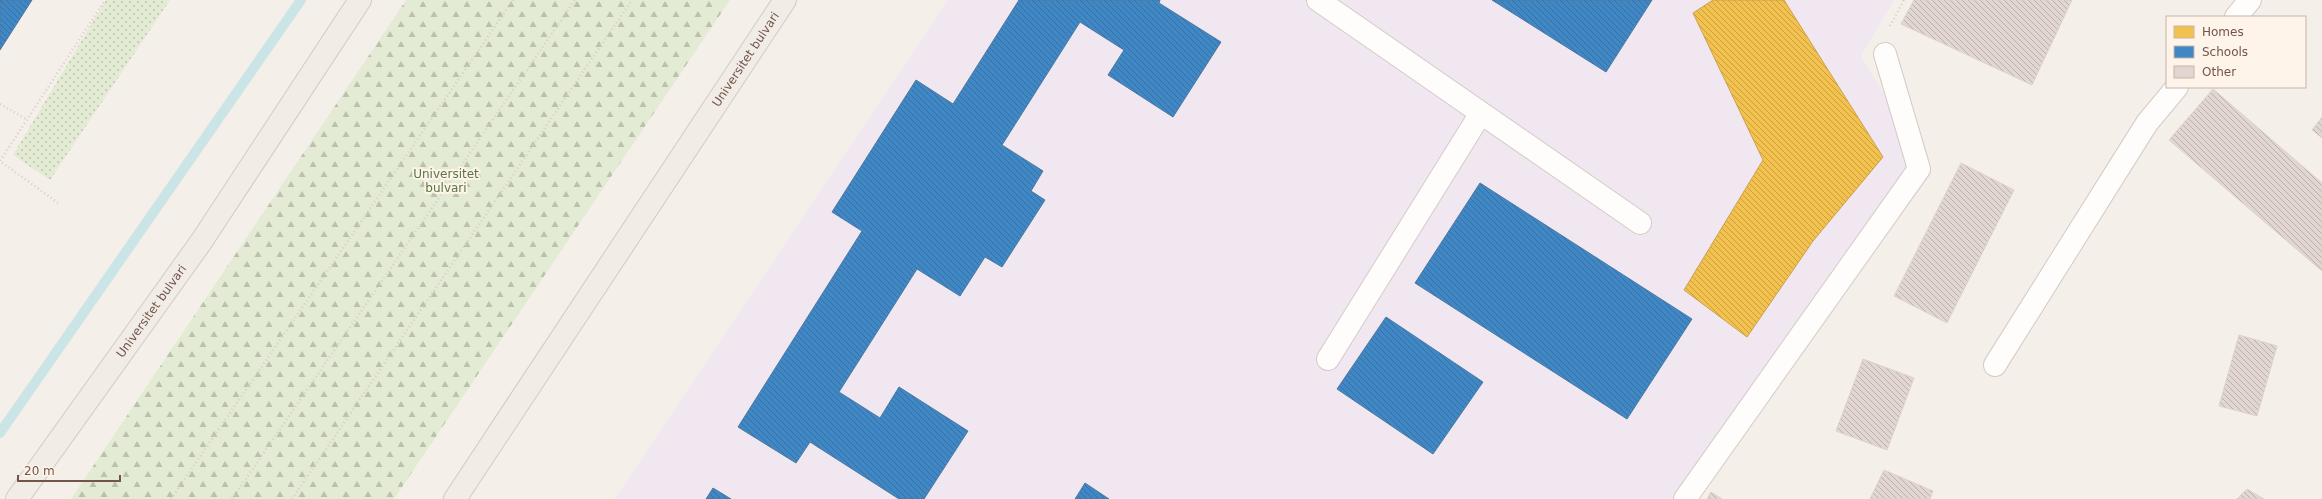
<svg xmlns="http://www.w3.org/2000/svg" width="2322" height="499" font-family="'DejaVu Sans',sans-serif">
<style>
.education{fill:#f1e7f1}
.forest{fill:url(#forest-firs)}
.park{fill:url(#park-dots)}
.homes{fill:url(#homes-back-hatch);stroke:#cba14d}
.schools{fill:url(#schools-back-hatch);stroke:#4e79a0}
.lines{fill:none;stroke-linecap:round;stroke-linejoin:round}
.stream{stroke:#cbe4e5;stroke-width:10}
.building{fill:url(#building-back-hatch);stroke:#ded2cb}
.minor-casing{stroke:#d4cbc6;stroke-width:24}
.major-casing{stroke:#d4cac5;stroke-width:24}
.path{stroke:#d6ceca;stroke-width:2.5;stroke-dasharray:1 3;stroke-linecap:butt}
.minor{stroke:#fefdfc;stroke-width:22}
.major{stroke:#f1ece5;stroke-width:22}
.labels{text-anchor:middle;stroke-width:4;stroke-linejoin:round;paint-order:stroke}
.street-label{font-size:12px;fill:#71554b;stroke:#fef4e9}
.park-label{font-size:12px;fill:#567743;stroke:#fef4e9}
</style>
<defs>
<pattern id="forest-firs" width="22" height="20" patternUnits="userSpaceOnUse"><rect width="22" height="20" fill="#e3ebd4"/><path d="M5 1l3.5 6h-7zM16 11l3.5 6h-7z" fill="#bcc1ae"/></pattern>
<pattern id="park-dots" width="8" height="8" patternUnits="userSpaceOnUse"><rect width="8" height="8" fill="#e3ebd4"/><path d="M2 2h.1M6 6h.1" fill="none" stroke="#bcc1ae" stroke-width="1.8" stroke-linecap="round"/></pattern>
<pattern id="homes-back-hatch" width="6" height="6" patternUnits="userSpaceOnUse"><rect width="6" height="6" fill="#f2c14e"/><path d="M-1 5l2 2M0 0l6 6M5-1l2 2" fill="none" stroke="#c8a043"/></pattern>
<pattern id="schools-back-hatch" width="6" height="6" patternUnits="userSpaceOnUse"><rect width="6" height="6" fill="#3f88c5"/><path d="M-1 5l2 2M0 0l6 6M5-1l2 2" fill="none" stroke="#3972a2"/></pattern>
<pattern id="building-back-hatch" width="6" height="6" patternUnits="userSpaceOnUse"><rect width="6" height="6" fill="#e1d7d0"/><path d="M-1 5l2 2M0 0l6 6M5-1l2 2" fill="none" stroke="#bbb1ab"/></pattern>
</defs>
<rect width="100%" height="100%" fill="#f5efe9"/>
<path class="education" d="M948 0H1894L1861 56 1932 173 1689 499H615Z"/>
<path class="forest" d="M406 0H730L394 499H71Z"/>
<path class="park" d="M106 0H170L50 180 13 155Z"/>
<path class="homes" d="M1713 0H1784L1883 157 1813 241 1747 337 1684 290 1763 160 1693 13Z"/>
<path class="schools" d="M0 0H32L0 50Z
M1019 0H1160L1159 3 1221 42 1173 117 1108 75 1124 50 1080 22 1002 145 1043 171 1031 191 1045 200 1002 267 985 257 960 296 917 269 839 392 880 418 899 387 968 431 924 499H899L810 442 796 463 738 427 862 231 832 212 916 80 953 104Z
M1492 0H1652L1606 72Z
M1480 183 1692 319 1627 419 1415 283Z
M1386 317 1483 382 1433 454 1337 389Z
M1085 483 1109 499H1075Z
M713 488 731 499H706Z"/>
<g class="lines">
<path class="stream" d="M0 433 301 0"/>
</g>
<path class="building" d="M1914 0H2072L2032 85 1901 24Z
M2213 89 2322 183V271L2169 140Z
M2322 117V138L2312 130Z
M1961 163 2014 190 1947 323 1894 296Z
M2239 335 2277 346 2257 416 2219 406Z
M1863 359 1914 378 1887 450 1836 431Z
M1884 470 1933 491 1930 499H1870Z
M2247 489 2264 499H2237Z
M1711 492 1722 499H1707Z"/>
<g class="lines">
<g class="minor-casing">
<path id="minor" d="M1318 0 1640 223
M2236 17 2250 0
M1328 359 1481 113
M1995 365 2147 123 2177 87
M1685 499 1919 169 1885 54"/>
</g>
<g class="major-casing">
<g id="major">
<path id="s1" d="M17 499 201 242 360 0"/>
<path id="s2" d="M455 499 785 0"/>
</g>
</g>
<path class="path" d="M1890 26 1904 0
M0 104 26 119
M58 203 0 161 105 0
M171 499 513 0
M232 499 575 0
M292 499 632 0"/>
<use href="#minor" class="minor"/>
<use href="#major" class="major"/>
</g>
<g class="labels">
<g class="street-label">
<text dy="4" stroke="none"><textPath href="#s2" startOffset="527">Universitet bulvari</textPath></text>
<text dy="4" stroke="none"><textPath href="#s1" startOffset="231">Universitet bulvari</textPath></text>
</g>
<g class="park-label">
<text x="446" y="178">Universitet<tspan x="446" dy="14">bulvari</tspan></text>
</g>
</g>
<rect x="2166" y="16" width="140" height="72" fill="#fef4e9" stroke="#c6b4aa"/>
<rect x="2174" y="26" width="20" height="12" fill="#f2c14e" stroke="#c6b4aa"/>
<text x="2202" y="36" font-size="12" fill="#71554b">Homes</text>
<rect x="2174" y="46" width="20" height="12" fill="#3f88c5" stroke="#c6b4aa"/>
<text x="2202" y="56" font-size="12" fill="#71554b">Schools</text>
<rect x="2174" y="66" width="20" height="12" fill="#e1d7d0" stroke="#c6b4aa"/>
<text x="2202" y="76" font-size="12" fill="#71554b">Other</text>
<path d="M18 475v6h102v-6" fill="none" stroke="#71554b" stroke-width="2"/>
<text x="24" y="475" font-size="12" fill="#71554b" stroke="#fef4e9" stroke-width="3" paint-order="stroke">20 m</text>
</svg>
